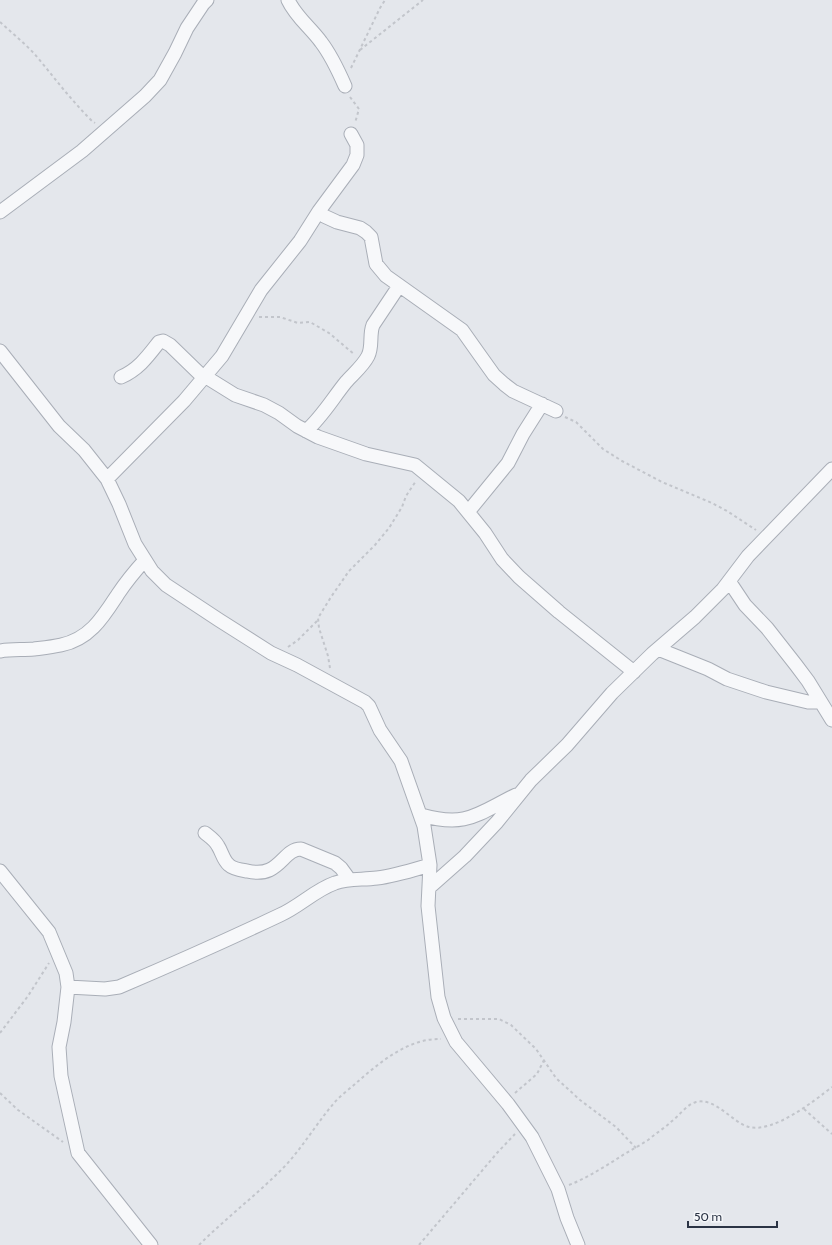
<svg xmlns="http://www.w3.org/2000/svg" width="832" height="1245" font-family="Cabin,sans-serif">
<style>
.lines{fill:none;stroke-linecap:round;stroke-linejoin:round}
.street-casing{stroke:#a9aeb7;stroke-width:15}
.path{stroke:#c2c5cb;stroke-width:2;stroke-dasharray:3 3;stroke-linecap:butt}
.street{stroke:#f7f8fa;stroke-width:13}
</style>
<rect width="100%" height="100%" fill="#e4e7ec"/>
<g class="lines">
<g class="street-casing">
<path id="street" d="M288 0C296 17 310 27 321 42 331 55 338 70 345 86
M319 211 324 216 337 222 360 228 366 232 371 237 376 264 386 276 462 330 479 354 494 375 504 384 513 391 556 411
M0 212 82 151 145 96 160 80 175 53 187 28 203 4 207 0
M0 351 59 426 84 450 107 479 119 504 135 544 152 571 166 585 219 620 271 653 297 665 365 702 369 706 380 730 401 761 424 826 430 865 428 906 438 997 444 1018 456 1042 508 1104 532 1137 558 1189 567 1218 578 1245
M121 377C139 369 148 356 159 342L163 341 170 345 204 378
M206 377 235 395 264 405 279 413 297 426 318 437 366 454 415 465 459 501 485 533 502 559 519 577 559 612 634 672
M306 431C322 417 333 398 346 382 353 374 363 366 368 356 373 346 369 335 373 325L399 286
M107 479 184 401 222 356 261 290 300 241 319 211 353 165 357 155V145L351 134
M468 512 508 463 523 434 542 404
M729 581 745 605 767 628 796 665 808 681 832 720
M658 649 708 669 727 679 766 692 808 702H820
M0 651C11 649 22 650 34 649 42 648 52 647 61 645 90 639 103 617 118 594 126 582 135 571 145 560
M421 815C467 828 477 814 516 795
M205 833C210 837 215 840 218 846 222 852 223 860 229 865 233 869 241 870 247 871 280 879 282 849 301 849L335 863 341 868 349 879
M0 871 49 932 66 973 68 987 64 1022 59 1047 61 1076 78 1153 151 1245
M430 887 465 856 497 822 531 780 567 745 612 693 652 654 695 617 723 589 748 556 832 469
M68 987 105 989 119 987C173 964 227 940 280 915 300 906 315 890 335 883 348 878 363 880 377 878 395 876 413 870 430 865"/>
</g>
<path class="path" d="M0 22C13 34 27 45 38 58 56 80 72 101 92 121L95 123
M360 50 423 0
M351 68 380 8 385 0
M350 97 359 109 355 123
M259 317H280L298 323 310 322 329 333 355 355
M565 417 576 422 603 449 622 461 662 482 712 503 727 511 756 530
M288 647 298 640 317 621
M330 668 328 656 319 628 318 618 331 597 349 571 375 545 389 528 402 507 406 496 416 481
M458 1019H499L511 1025 536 1049 556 1078 580 1100 616 1127 636 1148
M0 1033 28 996 49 963
M0 1093 18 1110 63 1142
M515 1093 537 1074 544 1060
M804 1109 832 1134
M569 1185C587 1178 604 1167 620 1157 629 1151 639 1146 648 1140 656 1133 665 1128 672 1121 680 1115 686 1105 696 1102 715 1097 733 1123 749 1127 774 1133 814 1101 832 1087
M199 1245C227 1217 259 1193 286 1165 304 1145 317 1123 334 1103 340 1096 348 1090 355 1084 379 1063 408 1038 441 1039
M419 1245 497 1153 515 1134"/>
<use href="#street" class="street"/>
</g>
<path d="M688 1221v6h89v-6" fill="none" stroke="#2b3445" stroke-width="2"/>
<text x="694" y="1221" font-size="12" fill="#2b3445" stroke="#f4f6f9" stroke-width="3" paint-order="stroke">50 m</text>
</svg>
